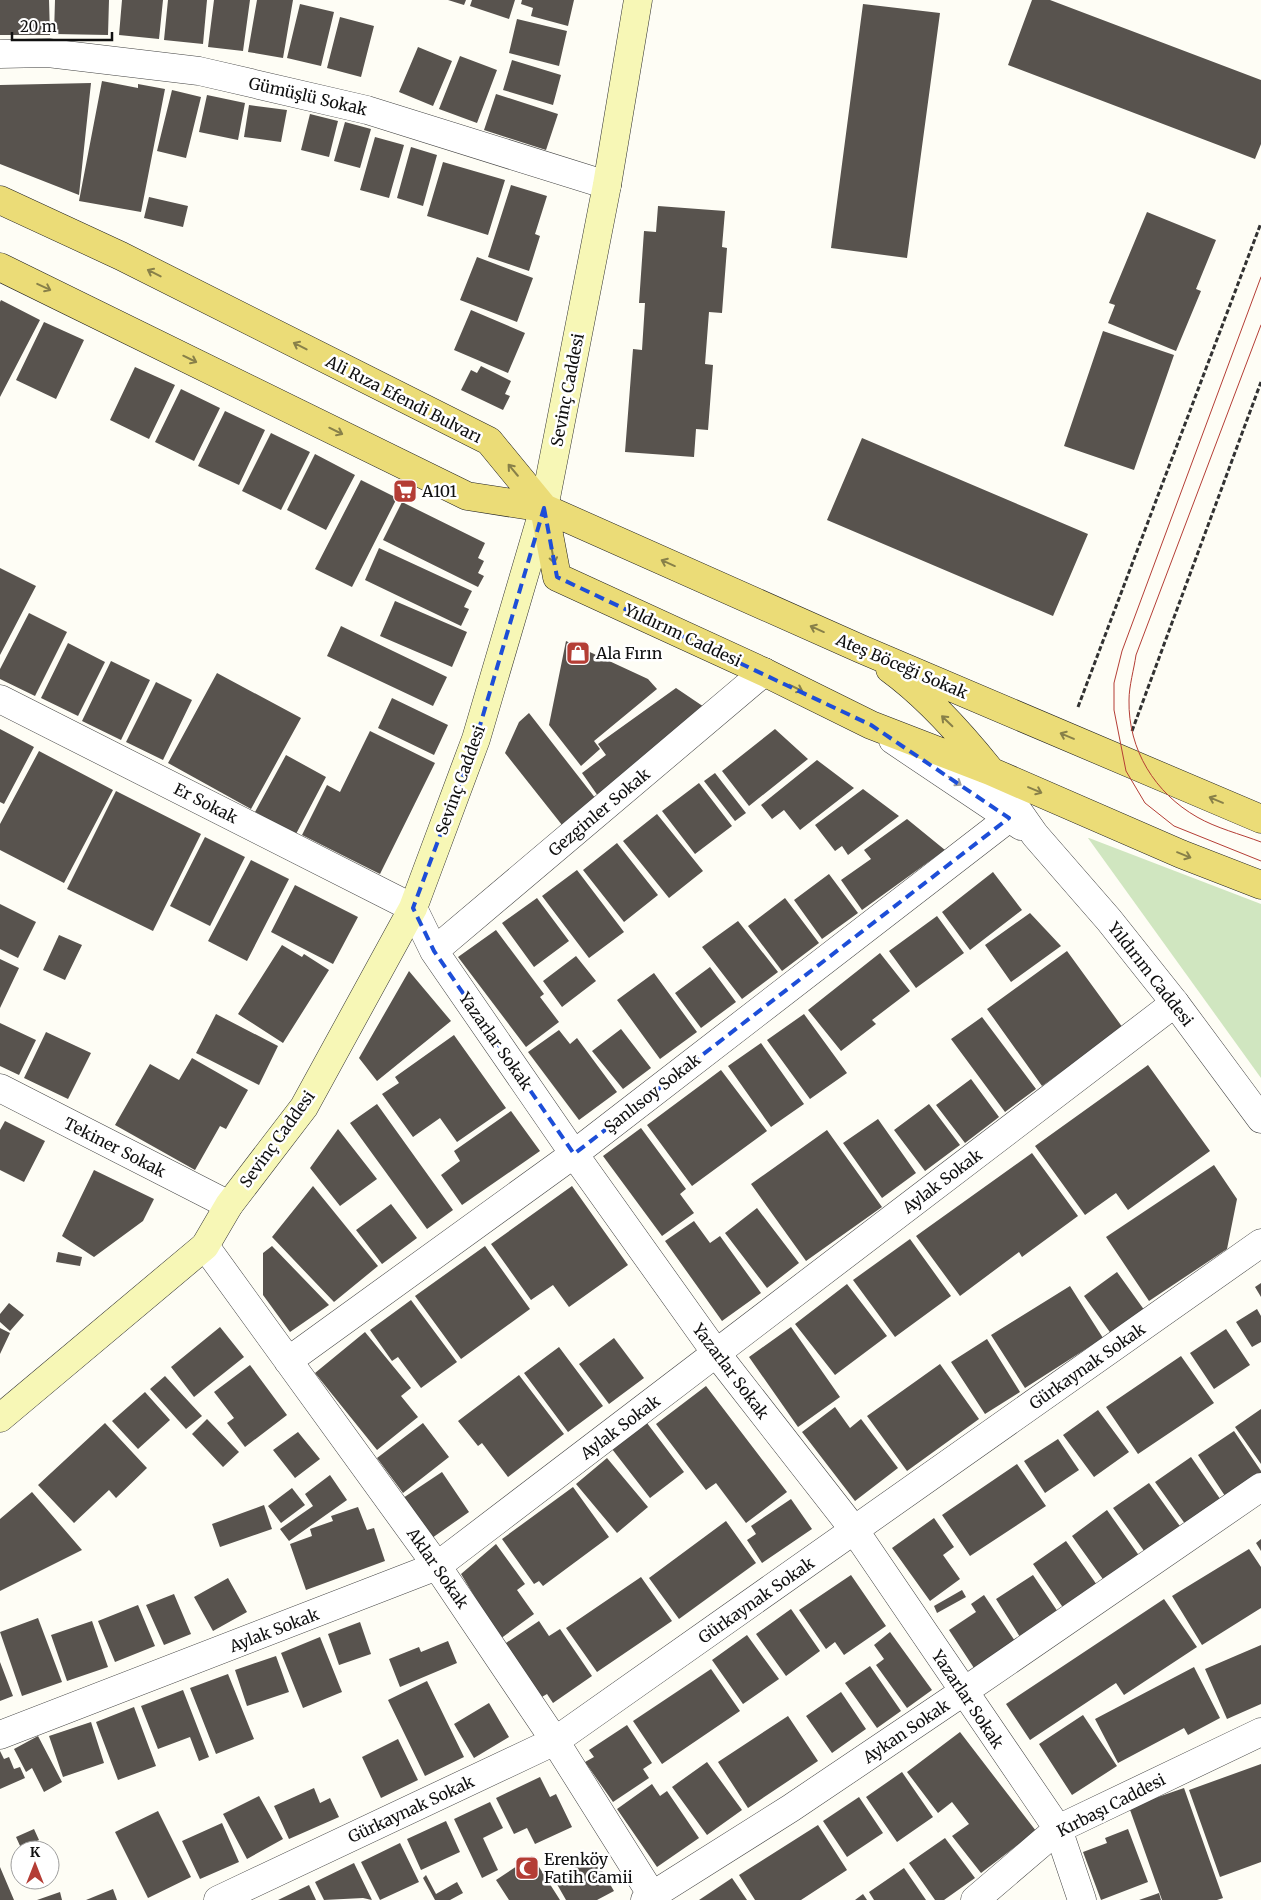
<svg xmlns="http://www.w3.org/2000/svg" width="1261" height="1900" font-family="Merriweather,serif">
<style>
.green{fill:#d0e6c0}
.building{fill:#58534e}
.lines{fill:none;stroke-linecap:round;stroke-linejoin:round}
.minor-casing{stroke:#434343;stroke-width:29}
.tertiary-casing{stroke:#434343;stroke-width:29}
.secondary-casing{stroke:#323232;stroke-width:29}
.primary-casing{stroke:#212121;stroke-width:29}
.path{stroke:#323232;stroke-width:3;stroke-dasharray:5 2.5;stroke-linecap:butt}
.minor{stroke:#fff;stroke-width:28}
.tertiary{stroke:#fff;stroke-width:28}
.secondary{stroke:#f7f7b6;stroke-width:28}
.primary{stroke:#ebdc77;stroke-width:28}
.tram{stroke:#b43d35;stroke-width:1}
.oneway{stroke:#888049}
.oneway2{stroke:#9f9f9f}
.marked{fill:none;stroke:#1d4ed8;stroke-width:4;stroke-dasharray:10 6;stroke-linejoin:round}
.labels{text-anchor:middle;stroke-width:5;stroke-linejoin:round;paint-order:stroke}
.street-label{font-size:16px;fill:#101010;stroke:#fff}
.poi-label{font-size:16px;fill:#101010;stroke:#fff;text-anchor:start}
</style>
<rect width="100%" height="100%" fill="#fefdf5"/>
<path class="green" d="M1089 838 1261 904V1078L1088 838Z"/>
<path class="building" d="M0 0H49L50 35H0Z
M55 0H109L108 35 54 34Z
M122 0H163L159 39 119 35Z
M168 0H207L203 44 164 40Z
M214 0H250L243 51 208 47Z
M257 0H293L283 58 248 52Z
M448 0H466L464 5Z
M472 0H515L509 19 470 6Z
M522 0H574L568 26 531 16 533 8 521 4Z
M1032 0H1050L1261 80V144L1255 159 1008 65Z
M300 4 334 12 321 66 287 58Z
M863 4 940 13 907 258 831 248Z
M340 17 374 26 361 77 327 68Z
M517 19 567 31 559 66 509 53Z
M418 47 452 61 433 106 399 92Z
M460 56 497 70 477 123 439 109Z
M512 60 561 75 553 105 503 90Z
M102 81 138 88V84L165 89 141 212 79 201Z
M91 83 79 195 0 164V85Z
M172 90 201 97 186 158 157 151Z
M496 94 558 114 546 150 484 130Z
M207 95 245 103 238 140 199 132Z
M249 105 287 110 281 142 244 137Z
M310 114 338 121 329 157 301 150Z
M345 122 371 129 360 168 334 161Z
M375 137 404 145 389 198 360 190Z
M411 147 437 155 423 206 397 198Z
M443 162 505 180 488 235 427 216Z
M511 185 547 196 535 234 540 236 529 271 488 257Z
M149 197 188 206 183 227 144 218Z
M658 206 725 211 722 247 727 248 722 313 709 312 705 364 713 365 708 430 696 429 694 457 625 452 633 349 642 350 645 303H639L644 231 656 232Z
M1147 212 1216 240 1196 289 1201 291 1176 351 1108 323 1115 305 1109 303Z
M477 257 533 278 517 322 460 300Z
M1 300 40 320 0 397V302Z
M471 310 525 333 508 373 454 350Z
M44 322 84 340 56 399 16 380Z
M1103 331 1174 355 1134 470 1064 446Z
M481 366 511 381 505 394 510 396 503 410 461 390 471 370 477 373Z
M135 367 175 385 149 439 110 420Z
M181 389 220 408 194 461 155 442Z
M225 411 265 430 239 485 198 466Z
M271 433 310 452 281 510 242 491Z
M862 438 1088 534 1053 616 827 520Z
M315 454 355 475 326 530 287 510Z
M361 480 397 498 352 587 315 569Z
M402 502 485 543 478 558 484 561 478 573 484 576 478 587 383 540Z
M379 548 472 591 464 607 469 609 461 626 365 580Z
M0 568 36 586 0 655Z
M395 601 467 632 452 667 380 636Z
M29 613 67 632 35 696 0 679V669Z
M341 626 447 677 433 706 327 656Z
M566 641 648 679 657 689 594 741 600 749 581 766 549 725Z
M68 643 105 662 78 716 41 698Z
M111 661 150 680 121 740 82 721Z
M217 673 301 718 251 809 168 763Z
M156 682 192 700 163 760 126 742Z
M676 688 713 713 598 796 582 773 606 755 598 744Z
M392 698 448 725 434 755 378 728Z
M529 713 596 799 562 825 505 753 519 722Z
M0 729 34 747 4 804 0 802Z
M775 729 808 759 749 806 722 771Z
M370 731 435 763 380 874 302 835 327 785 340 792Z
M39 751 113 790 64 883 0 850V824Z
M286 755 326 777 296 834 255 812Z
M817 760 854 788 800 830 784 810 772 819 761 805Z
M715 773 746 813 735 821 704 781Z
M699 783 732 826 695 854 662 811Z
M863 789 899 816 848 855 842 846 835 851 815 825Z
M116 791 201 834 153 931 67 889Z
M657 814 703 871 669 898 623 841Z
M907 819 945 850 862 910 841 880 871 859 864 850Z
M205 837 245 857 210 926 170 906Z
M617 843 658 895 624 922 583 870Z
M251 860 289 879 247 961 208 941Z
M577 870 624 932 589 958 542 896Z
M993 872 1022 910 970 950 942 912Z
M829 874 858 913 822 939 794 900Z
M295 885 358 917 333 964 271 932Z
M537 898 569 941 534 967 502 923Z
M785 898 819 943 782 971 748 926Z
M0 904 36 922 18 958 0 949Z
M1030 913 1061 946 1011 982 985 945Z
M937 916 964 953 916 988 889 951Z
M738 921 778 972 742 999 702 947Z
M496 930 544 994 540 997 559 1022 526 1047 458 957Z
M59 935 82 945 65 980 43 970Z
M282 945 302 957 304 954 329 970 283 1043 238 1014Z
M1067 951 1123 1028 1042 1086 987 1009Z
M880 953 910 991 872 1020 876 1024 841 1051 808 1010Z
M576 956 596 981 562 1007 543 981Z
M0 959 19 968 0 1008Z
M710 967 736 1002 701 1028 675 993Z
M409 971 451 1021 377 1081 359 1058Z
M654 973 697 1032 660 1059 617 1000Z
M216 1014 278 1046 259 1085 196 1053Z
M804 1014 847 1073 810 1099 767 1040Z
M982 1017 1036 1089 1005 1112 951 1039Z
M0 1023 36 1040 19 1075 0 1066Z
M621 1029 651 1068 623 1089 592 1051Z
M559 1030 570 1044 577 1038 617 1092 579 1120 528 1052Z
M46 1032 91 1053 68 1099 24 1078Z
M454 1035 506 1108 457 1142 440 1118 413 1137 382 1094 399 1083 395 1077Z
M761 1043 804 1104 771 1127 728 1066Z
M192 1058 248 1090 226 1129 220 1126 195 1170 115 1125 150 1064 179 1080Z
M1148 1065 1210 1151 1128 1210 1116 1193 1085 1215 1035 1146Z
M721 1070 767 1131 692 1186 647 1125Z
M971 1079 999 1117 965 1143 936 1105Z
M377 1104 453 1210 427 1229 350 1123Z
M929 1104 960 1145 925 1171 894 1130Z
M511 1111 540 1151 462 1205 441 1175 460 1161 454 1151Z
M878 1119 916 1173 882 1198 843 1143Z
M5 1121 45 1141 24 1182 0 1170V1130Z
M641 1128 686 1189 680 1194 694 1213 662 1236 603 1156Z
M338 1129 377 1179 340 1206 310 1168Z
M827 1130 882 1207 806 1261 751 1184Z
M1032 1153 1078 1216 1022 1257 1019 1252 960 1296 916 1236Z
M1214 1165 1237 1199 1227 1249 1149 1301 1106 1237Z
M94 1170 154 1199 143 1221 94 1257 62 1236Z
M313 1186 378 1266 334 1302 272 1237Z
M572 1186 628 1265 569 1307 553 1285 531 1300 491 1244Z
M391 1204 417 1238 382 1264 356 1230Z
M757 1208 799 1263 767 1288 725 1233Z
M694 1221 710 1243 720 1236 761 1293 722 1321 665 1241Z
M910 1239 951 1296 895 1337 853 1280Z
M272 1246 329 1305 290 1332 263 1295V1253Z
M485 1246 530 1309 461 1359 415 1296Z
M58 1252 82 1257 80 1266 56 1262Z
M1117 1272 1150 1318 1117 1342 1084 1296Z
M1261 1283V1297L1255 1287Z
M847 1284 887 1336 835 1375 795 1324Z
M1070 1286 1103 1338 1025 1388 991 1335Z
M411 1300 457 1362 421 1388 398 1357 392 1361 370 1330Z
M9 1303 24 1315 10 1331 0 1322V1314Z
M1257 1309 1261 1316V1342L1252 1347 1236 1322Z
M220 1327 244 1357 194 1397 171 1367Z
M791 1327 840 1397 798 1427 749 1357Z
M0 1328 10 1333 0 1354Z
M1226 1329 1250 1365 1214 1389 1190 1353Z
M365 1332 411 1388 401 1396 418 1417 377 1450 315 1373Z
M614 1338 644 1378 609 1404 579 1364Z
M987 1339 1020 1392 985 1414 951 1362Z
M559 1347 603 1406 568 1432 524 1373Z
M1181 1356 1214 1403 1138 1454 1106 1407Z
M940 1364 979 1419 907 1471 867 1416Z
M250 1365 287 1415 245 1447 227 1423 234 1418 214 1392Z
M519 1375 564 1434 508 1477 482 1443 478 1446 458 1421Z
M165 1376 202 1416 186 1429 150 1389Z
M706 1386 787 1492 746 1523 716 1483 706 1490 656 1424Z
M145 1392 170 1420 138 1449 112 1421Z
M835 1407 850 1428 861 1419 898 1468 855 1501 802 1432Z
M1261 1409V1464L1235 1427Z
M1098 1410 1129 1452 1094 1477 1063 1435Z
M207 1419 239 1452 223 1467 192 1434Z
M105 1423 147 1468 116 1498 109 1490 74 1523 38 1485Z
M423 1423 449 1457 403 1493 377 1458Z
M647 1423 684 1472 650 1498 612 1449Z
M1234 1431 1261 1471V1480L1229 1502 1198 1455Z
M298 1432 320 1459 295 1478 273 1450Z
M1058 1439 1079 1470 1045 1493 1024 1461Z
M1191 1457 1223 1503 1188 1528 1155 1482Z
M607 1458 648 1507 617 1533 576 1484Z
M1017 1464 1046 1506 970 1556 942 1515Z
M442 1472 469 1512 432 1538 403 1498Z
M330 1475 347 1500 289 1541 280 1529 313 1506 305 1494Z
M1149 1483 1182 1529 1147 1555 1113 1508Z
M573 1487 609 1537 543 1586 539 1581 534 1584 502 1539Z
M292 1488 305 1505 281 1523 268 1506Z
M32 1492 82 1550 0 1591V1519Z
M791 1499 812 1529 762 1563 747 1540 756 1534 751 1526Z
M264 1505 272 1529 220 1547 212 1524Z
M358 1507 367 1530 374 1528 385 1561 306 1590 290 1544 312 1536 310 1529 333 1521 331 1516Z
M1107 1510 1140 1557 1105 1582 1072 1536Z
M934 1518 954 1547 943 1555 960 1579 930 1601 892 1548Z
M726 1521 756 1563 679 1619 649 1578Z
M1261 1539V1551L1256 1543Z
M1066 1541 1097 1585 1064 1609 1033 1564Z
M496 1544 525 1584 517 1590 534 1614 500 1639 461 1574Z
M1249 1549 1261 1567V1608L1202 1645 1172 1596Z
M851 1575 886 1626 844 1655 835 1642 826 1649 799 1610Z
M1033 1575 1058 1612 1020 1637 996 1599Z
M641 1577 672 1621 597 1672 566 1628Z
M228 1578 247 1612 213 1631 194 1597Z
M962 1590 966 1597 937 1613 934 1606Z
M174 1594 191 1634 164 1645 146 1605Z
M984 1595 1015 1641 974 1668 949 1630 976 1612 971 1604Z
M1164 1599 1197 1647 1124 1695 1116 1683 1030 1740 1006 1704Z
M138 1605 155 1646 115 1662 98 1621Z
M791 1609 820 1651 786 1676 756 1634Z
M38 1618 62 1682 22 1696 0 1632Z
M92 1621 108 1667 67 1681 51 1635Z
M539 1621 549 1636 560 1629 592 1676 553 1703 547 1694 540 1698 503 1645Z
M360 1622 371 1654 339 1665 328 1634Z
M890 1632 932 1690 907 1708 876 1665 884 1659 874 1645Z
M747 1635 779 1679 743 1704 712 1660Z
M320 1637 342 1692 303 1708 281 1653Z
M448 1641 457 1663 400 1687 389 1659 419 1647 421 1652Z
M1261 1645V1704L1227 1719 1205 1669Z
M276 1656 289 1692 247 1706 235 1670Z
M0 1662 13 1696 0 1701Z
M870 1666 901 1711 877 1728 845 1683Z
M1194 1667 1220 1718 1188 1735 1184 1728 1118 1763 1095 1719Z
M711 1669 740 1711 662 1764 633 1721Z
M228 1674 254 1739 216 1754 190 1688Z
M427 1681 464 1757 425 1776 388 1700Z
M183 1690 209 1757 199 1761 190 1737 158 1749 141 1706Z
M841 1692 866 1729 832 1753 806 1716Z
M489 1703 509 1737 474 1758 454 1724Z
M134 1707 156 1766 118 1780 96 1722Z
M1083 1715 1117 1766 1072 1795 1039 1744Z
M788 1716 818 1761 748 1808 718 1762Z
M91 1722 104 1763 63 1777 49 1736Z
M627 1725 652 1763 643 1769 649 1778 613 1802 585 1762 594 1757 589 1750Z
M960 1732 1036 1831 981 1873 952 1836 969 1824 952 1802 938 1813 907 1772Z
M38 1736 62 1782 44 1792 32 1768 26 1772 14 1749Z
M398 1739 418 1780 381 1798 362 1757Z
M0 1751 4 1759 9 1757 14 1769 20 1767 25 1778 0 1789Z
M707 1762 742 1810 707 1835 672 1787Z
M1261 1764V1862L1220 1877 1189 1790Z
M902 1772 933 1817 897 1842 866 1797Z
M540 1777 550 1797 556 1794 572 1827 535 1844 527 1828 514 1834 496 1798Z
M652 1784 660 1796 667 1791 699 1838 657 1867 617 1809Z
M314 1788 320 1803 330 1798 339 1817 289 1839 274 1806Z
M1184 1788 1223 1898 1217 1900H1162L1129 1807Z
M259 1796 283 1839 247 1859 223 1814Z
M859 1797 883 1833 847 1857 823 1821Z
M490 1802 503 1828 483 1838 498 1870 482 1878 454 1819Z
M158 1811 191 1877 148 1898 115 1832Z
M446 1821 460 1852 421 1870 407 1839Z
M222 1823 239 1862 200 1879 182 1841Z
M818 1825 847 1870 801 1900H755L739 1875Z
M34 1829 39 1840 21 1848 16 1837Z
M1128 1829 1148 1882 1101 1900 1083 1852 1107 1843 1105 1838Z
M945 1838 975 1878 944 1900H935L909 1863Z
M400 1843 419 1882 380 1900 361 1862Z
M532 1856 560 1900H509L496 1880Z
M594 1857 614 1891 597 1900H566L554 1879Z
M354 1863 372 1900 363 1898 324 1900 315 1882Z
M0 1867 14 1900H0Z
M904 1868 926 1900H874L869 1892Z
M426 1875 436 1894 457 1882 463 1893 450 1900H435L423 1878Z
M732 1878 747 1900H699Z
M309 1885 316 1900H278Z
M113 1889 117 1900H86Z
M60 1892 62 1900H37Z
M1159 1893 1161 1900H1139Z
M863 1894 867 1900H855Z"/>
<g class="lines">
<g class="minor-casing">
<path id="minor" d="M0 54 48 53 199 71 367 110 607 185
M0 699 413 908 434 951 574 1154 716 1353 855 1531 1058 1829 1082 1900
M434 951 764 672
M0 1088 229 1205
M205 1246 437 1566 555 1741 655 1900
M288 1361 574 1154 1009 818
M0 1735 437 1566 1175 1003
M218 1900 555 1741 1261 1243
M645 1900 791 1808 963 1692 1261 1487
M975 1900 1058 1829 1261 1732"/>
</g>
<g class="tertiary-casing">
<path id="tertiary" d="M893 740 1021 826
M990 771 1035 835 1109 920 1175 1003 1261 1119"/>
</g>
<g class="secondary-casing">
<path id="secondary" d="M0 1418 205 1246 229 1205 304 1107 413 908 476 739 544 508 607 185 638 0"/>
</g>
<g class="primary-casing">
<path id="primary" d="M0 200 121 256 489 441 544 508 557 577 764 672 871 725 990 771 1181 854 1261 885
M0 267 467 496 544 508 861 649 1261 819
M890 669C927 696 961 734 990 770"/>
</g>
<path class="path" d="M1078 707 1261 223
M1132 731 1261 382"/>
<use href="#minor" class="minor"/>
<use href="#tertiary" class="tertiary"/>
<use href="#secondary" class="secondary"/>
<use href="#primary" class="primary"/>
<path class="tram" d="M1261 277 1122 651 1114 683V710L1126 771 1145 803 1174 826 1261 861
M1261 325 1136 655C1134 669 1129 686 1129 700 1128 750 1155 793 1197 817 1216 828 1240 834 1261 842"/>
</g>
<defs><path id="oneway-shaft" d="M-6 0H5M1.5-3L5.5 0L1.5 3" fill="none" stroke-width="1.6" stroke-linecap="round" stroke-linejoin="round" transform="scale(1.25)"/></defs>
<g class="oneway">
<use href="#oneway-shaft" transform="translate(154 273) rotate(-153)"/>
<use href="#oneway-shaft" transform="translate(44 287) rotate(25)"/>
<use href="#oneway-shaft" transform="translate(300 346) rotate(-153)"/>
<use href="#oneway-shaft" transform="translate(190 359) rotate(26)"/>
<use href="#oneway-shaft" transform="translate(336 431) rotate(26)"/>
<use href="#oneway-shaft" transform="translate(513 470) rotate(-130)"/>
<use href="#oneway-shaft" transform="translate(553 556) rotate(80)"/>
<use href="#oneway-shaft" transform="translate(668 563) rotate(-156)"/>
<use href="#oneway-shaft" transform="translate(817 629) rotate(-156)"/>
<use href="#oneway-shaft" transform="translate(796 688) rotate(26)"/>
<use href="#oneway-shaft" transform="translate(947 721) rotate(-136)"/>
<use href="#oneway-shaft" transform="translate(1067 736) rotate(-157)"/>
<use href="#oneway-shaft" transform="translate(1035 790) rotate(23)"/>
<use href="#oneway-shaft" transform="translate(1216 800) rotate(-157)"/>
<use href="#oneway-shaft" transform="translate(1184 855) rotate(22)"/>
</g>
<use class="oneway2" href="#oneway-shaft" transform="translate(955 781) rotate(34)"/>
<path class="marked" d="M544 508 557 577 871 725 1009 818 574 1154 434 951 413 908 476 739Z"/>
<defs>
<g id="supermarket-square" transform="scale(1.25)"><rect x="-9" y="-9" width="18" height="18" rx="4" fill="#b43d35" stroke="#fff"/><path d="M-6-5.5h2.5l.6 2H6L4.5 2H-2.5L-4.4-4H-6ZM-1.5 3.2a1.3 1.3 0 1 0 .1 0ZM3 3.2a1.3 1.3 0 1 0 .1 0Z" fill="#fff"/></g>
<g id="shop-square" transform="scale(1.25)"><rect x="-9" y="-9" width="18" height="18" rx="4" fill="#b43d35" stroke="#fff"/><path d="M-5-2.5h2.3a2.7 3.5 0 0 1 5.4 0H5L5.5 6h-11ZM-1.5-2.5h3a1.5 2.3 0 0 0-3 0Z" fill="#fff"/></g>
<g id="mosque-square" transform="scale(1.25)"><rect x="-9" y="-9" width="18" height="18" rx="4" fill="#b43d35" stroke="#fff"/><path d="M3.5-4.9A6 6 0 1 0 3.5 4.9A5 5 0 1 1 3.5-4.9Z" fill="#fff"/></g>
</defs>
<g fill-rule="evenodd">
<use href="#supermarket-square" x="405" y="491"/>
<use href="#shop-square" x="578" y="653"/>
<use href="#mosque-square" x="527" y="1868"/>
</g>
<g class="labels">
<g class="street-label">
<text transform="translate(308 96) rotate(13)" y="6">Gümüşlü Sokak</text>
<text transform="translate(567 390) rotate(-79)" y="6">Sevinç Caddesi</text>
<text transform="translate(404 399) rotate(27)" y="6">Ali Rıza Efendi Bulvarı</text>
<text transform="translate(683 635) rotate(25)" y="6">Yıldırım Caddesi</text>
<text transform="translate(902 666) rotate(23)" y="6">Ateş Böceği Sokak</text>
<text transform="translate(460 780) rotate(-70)" y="6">Sevinç Caddesi</text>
<text transform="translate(206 803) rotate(27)" y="6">Er Sokak</text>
<text transform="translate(599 812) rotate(-40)" y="6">Gezginler Sokak</text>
<text transform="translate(1151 974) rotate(52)" y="6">Yıldırım Caddesi</text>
<text transform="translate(496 1041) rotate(55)" y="6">Yazarlar Sokak</text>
<text transform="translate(652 1093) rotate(-38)" y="6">Şanlısoy Sokak</text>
<text transform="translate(277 1139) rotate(-54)" y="6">Sevinç Caddesi</text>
<text transform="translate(115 1147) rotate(27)" y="6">Tekiner Sokak</text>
<text transform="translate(942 1181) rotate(-37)" y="6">Aylak Sokak</text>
<text transform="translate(1087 1366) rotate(-35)" y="6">Gürkaynak Sokak</text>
<text transform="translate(731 1371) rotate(53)" y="6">Yazarlar Sokak</text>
<text transform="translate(620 1427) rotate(-37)" y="6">Aylak Sokak</text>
<text transform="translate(438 1568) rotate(55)" y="6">Aklar Sokak</text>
<text transform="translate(756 1600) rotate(-35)" y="6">Gürkaynak Sokak</text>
<text transform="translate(274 1630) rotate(-21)" y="6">Aylak Sokak</text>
<text transform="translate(968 1699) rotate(56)" y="6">Yazarlar Sokak</text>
<text transform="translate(906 1731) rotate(-34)" y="6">Aykan Sokak</text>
<text transform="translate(1111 1805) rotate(-27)" y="6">Kırbaşı Caddesi</text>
<text transform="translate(411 1809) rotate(-25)" y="6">Gürkaynak Sokak</text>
</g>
<g class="poi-label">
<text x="422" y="497">A101</text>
<text x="596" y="659">Ala Fırın</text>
<text x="544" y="1865">Erenköy<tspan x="544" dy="18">Fatih Camii</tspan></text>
</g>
</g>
<g transform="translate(35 1865)"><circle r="24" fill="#ffffff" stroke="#9f9f9f"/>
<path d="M0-4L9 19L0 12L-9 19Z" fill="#b43d35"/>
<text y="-8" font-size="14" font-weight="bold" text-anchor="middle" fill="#101010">K</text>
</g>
<path d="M12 32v8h100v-8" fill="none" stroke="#101010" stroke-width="2.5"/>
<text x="20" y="32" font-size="15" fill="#101010" stroke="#ffffff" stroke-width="4" paint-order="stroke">20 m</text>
</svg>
